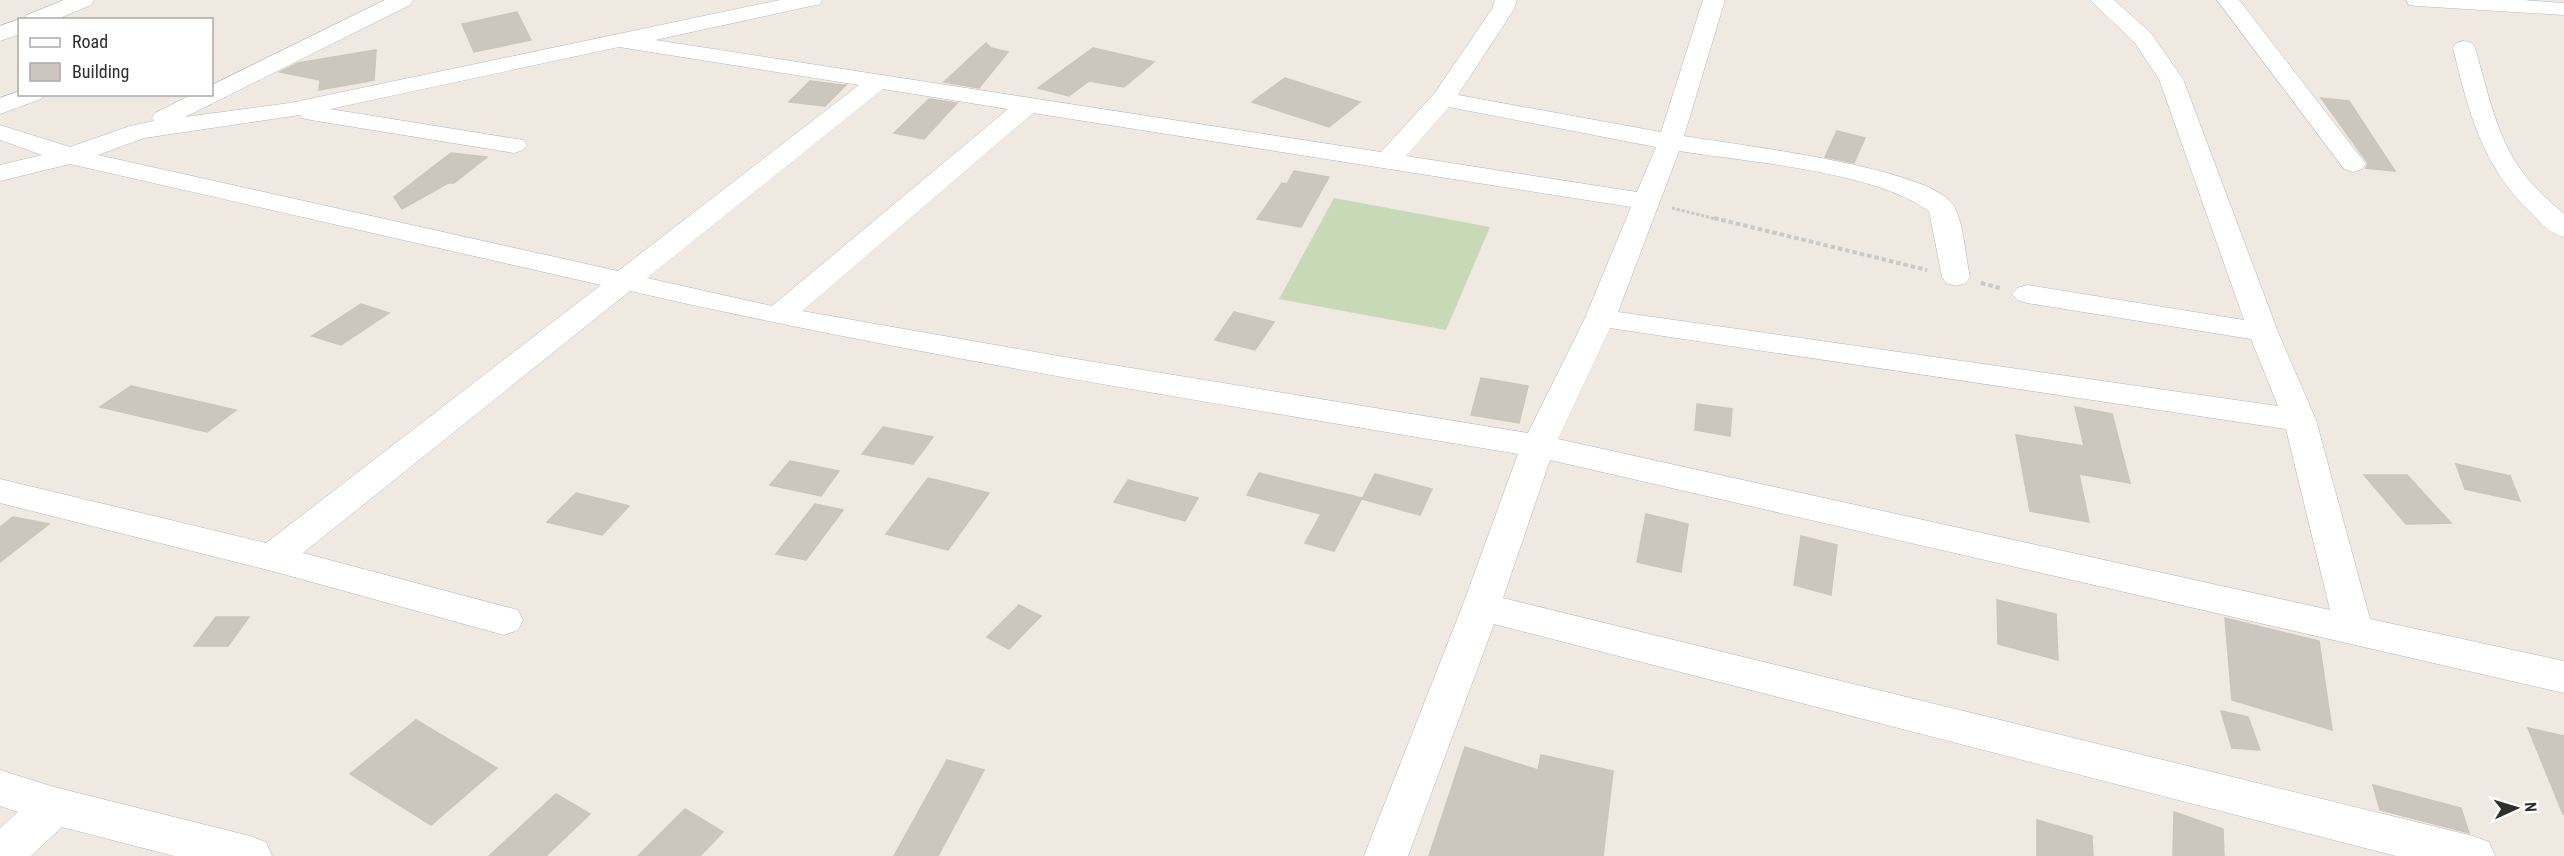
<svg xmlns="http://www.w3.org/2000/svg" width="2564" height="856" font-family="'Roboto Condensed',sans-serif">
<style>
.cemetery{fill:#c8d9b8}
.building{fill:#cbc7bf;stroke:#cbc5ba;stroke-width:1.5}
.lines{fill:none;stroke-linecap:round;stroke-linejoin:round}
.minor-casing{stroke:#b4b7c1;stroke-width:1}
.path-far1{stroke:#c9c9c9;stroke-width:3;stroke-dasharray:3 2;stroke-linecap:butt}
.path{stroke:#c9c9c9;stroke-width:4;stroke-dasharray:4.5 3;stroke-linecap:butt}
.minor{fill:#fff;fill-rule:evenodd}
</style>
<rect width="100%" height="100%" fill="#efe9e1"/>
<path class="cemetery" d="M1334 198 1490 227 1446 330 1279 299Z"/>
<path class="building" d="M517 12 531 40 474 52 462 24Z
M986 43 991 48 1008 52 979 88 944 82Z
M1093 48 1154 62 1124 87 1089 81 1069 96 1038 88Z
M376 50 374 80 319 90 320 80 280 72 298 63Z
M1285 78 1360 102 1329 127 1252 102Z
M810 81 842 85H846L825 106 789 102Z
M2321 98 2349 101 2395 171 2366 168 2368 163Z
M929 99 957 103 924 139 894 133Z
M1837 131 1865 138 1854 163 1825 157Z
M451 153 487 157 454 183H448L402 209 394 197Z
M1294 171 1329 177 1301 227 1257 219 1282 183 1287 184Z
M361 304 389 313 341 345 312 336Z
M1234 312 1274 322 1255 350 1215 340Z
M1481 378 1528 386 1519 423 1471 415Z
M131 386 236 410 207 432 100 407Z
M1697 404 1732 409 1730 436 1695 430Z
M2075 407 2112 414 2130 483 2079 474 2089 522 2030 511 2016 435 2084 446Z
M883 427 933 437 913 464 862 454Z
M790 461 839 471 821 496 770 485Z
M2456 464 2510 476 2520 501 2465 489Z
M1259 473 1362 498 1334 551 1305 543 1321 514 1247 495Z
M1375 474 1432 489 1420 515 1362 499Z
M2364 475H2407L2451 523 2406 524Z
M928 478 989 493 948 550 886 534Z
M1128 480 1198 498 1185 521 1114 502Z
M576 493 629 506 602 535 547 522Z
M815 504 843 510 806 560 776 554Z
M1646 514 1688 524 1681 572 1637 562Z
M13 517 49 524 0 562V527Z
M1801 536 1837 545 1831 595 1794 585Z
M1997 600 2056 614 2058 660 1998 644Z
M1019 605 1041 616 1009 649 987 637Z
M216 617H249L228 646H194Z
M2225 618 2319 641 2332 730 2232 700Z
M2221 711 2248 717 2260 750 2232 748Z
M416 720 497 768 431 825 350 774Z
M2528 728 2564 736V814H2563Z
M1465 747 1538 770 1541 755 1613 771 1603 856H1429Z
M947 760 984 770 938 856H894Z
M2373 785 2461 808 2469 833 2380 810Z
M556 794 590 814 546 856H489Z
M685 809 723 832 700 856H638Z
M2174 812 2223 829 2224 856H2173Z
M2037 820 2092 836 2093 856H2037Z"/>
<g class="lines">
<g class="minor-casing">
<path id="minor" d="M64 0H94L91 5 55 20H24L27 15Z
M385 0H413L410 5 185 117 290 103 780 0H822L819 5 811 6 655 40 1381 152 1434 94 1492 9 1495 0H1517L1514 9 1458 95 1661 132 1703 0H1725L1684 136C1737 145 1919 166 1951 202 1964 218 1965 256 1970 277L1966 283 1956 286 1946 283 1942 277 1929 211C1874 171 1748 162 1679 151L1618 312 2278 406 2251 339 2027 303 2017 300 2012 294 2017 288 2027 285 2244 320 2159 79 2135 43 2090 0H2114L2151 33 2183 79 2278 332 2316 420 2370 619 2564 661V693L1550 460 1503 598 2473 836 2489 842 2495 856H2396L1494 624 1408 856H1364L1462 607 1518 454C1222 404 924 358 630 291L303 553 518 610 523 620 518 630 504 635 272 571 0 503V479L266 543 601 285 70 164 0 181V165L42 155 0 140V125L70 147 130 126 154 121 152 118 155 113 193 94H212V85ZM619 47 859 85 618 271 98 155 144 138 300 115 302 118 311 120 514 153 523 150 527 145 523 140 330 109ZM883 89 1008 109 772 306 647 278ZM1449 107 1656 147 1637 192 1406 156ZM1033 113 1631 207 1585 318 1528 433 1058 356 802 311ZM1610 328 2286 429 2330 610 1558 439Z
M2217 0H2239L2362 159 2366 164 2362 169 2353 172 2344 169Z
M2406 0H2523L2564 3V15L2417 6 2409 5Z
M20 19V34L0 41V26Z
M2464 41 2472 43 2475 48C2487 88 2495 132 2519 167 2531 185 2548 200 2564 214V237C2550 234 2541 223 2531 213 2481 164 2469 113 2453 48L2456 43Z
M20 91V94H45L41 99 0 114V98Z
M0 770 54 787 250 836 266 842 272 856H174L62 827 31 856H0V828L18 812 0 806Z"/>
</g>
<path class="path-far1" d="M1672 208 1720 220"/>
<path class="path" d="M1714 218 1927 270
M1981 283 2000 288"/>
<use href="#minor" class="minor"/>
</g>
<rect x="18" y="18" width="195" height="78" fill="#ffffff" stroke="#ababab" stroke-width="1.5"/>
<rect x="30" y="38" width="30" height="9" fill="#ffffff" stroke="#ababab" stroke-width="1.5"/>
<text x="72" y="48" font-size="18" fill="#2e2e2e">Road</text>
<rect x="30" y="63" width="30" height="18" fill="#cbc7bf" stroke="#ababab" stroke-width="1.5"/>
<text x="72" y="78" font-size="18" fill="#2e2e2e">Building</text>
<g transform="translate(2516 808) rotate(86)" stroke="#ffffff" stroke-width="4.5" paint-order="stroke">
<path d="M0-4.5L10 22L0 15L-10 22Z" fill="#2e2e2e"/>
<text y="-9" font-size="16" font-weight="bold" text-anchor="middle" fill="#2e2e2e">N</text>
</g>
</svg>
